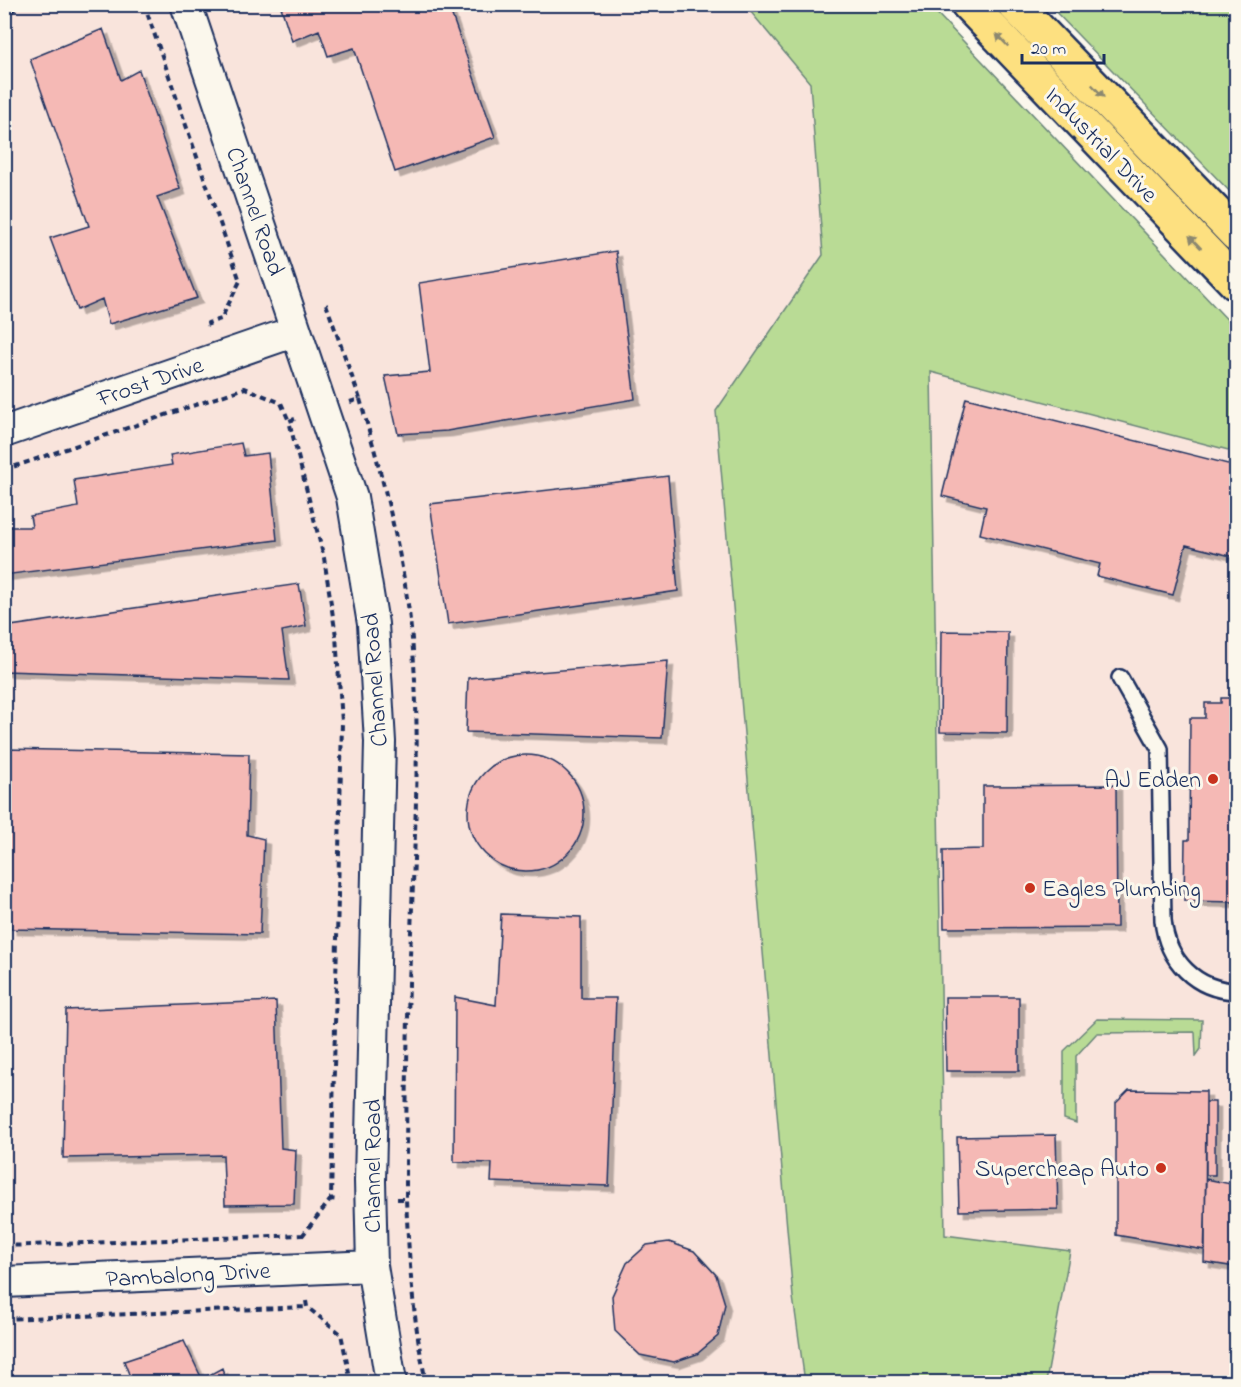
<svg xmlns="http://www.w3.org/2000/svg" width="1241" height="1387" font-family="'Indie Flower',sans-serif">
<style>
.built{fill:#f9e4dc}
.green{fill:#b9db95;stroke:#6a857a;stroke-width:1.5}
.building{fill:#f5b9b5;stroke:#1b2f5e;stroke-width:1.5;filter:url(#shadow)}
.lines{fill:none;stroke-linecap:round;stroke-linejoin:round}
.service-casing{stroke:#1b2f5e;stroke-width:20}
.minor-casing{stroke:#1b2f5e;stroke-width:34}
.trunk-casing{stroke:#1b2f5e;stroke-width:38}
.path{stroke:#1b2f5e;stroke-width:4;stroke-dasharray:6 4.5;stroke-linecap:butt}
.service{stroke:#fbf7ec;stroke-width:15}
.minor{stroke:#fbf7ec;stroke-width:30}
.trunk{stroke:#fde080;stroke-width:33}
.oneway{fill:#8c886f}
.poi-dot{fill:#c8321e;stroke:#fbf7ec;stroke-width:2}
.labels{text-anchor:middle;stroke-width:6;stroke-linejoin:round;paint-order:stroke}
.street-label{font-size:24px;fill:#1b2f5e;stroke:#fbf7ec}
.poi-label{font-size:24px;fill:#1b2f5e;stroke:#fbf7ec;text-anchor:end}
</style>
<defs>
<filter id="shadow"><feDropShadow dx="5.5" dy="5.5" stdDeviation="0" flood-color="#0004"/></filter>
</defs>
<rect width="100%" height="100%" fill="#fbf7ec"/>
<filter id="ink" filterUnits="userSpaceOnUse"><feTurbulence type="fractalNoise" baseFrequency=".0167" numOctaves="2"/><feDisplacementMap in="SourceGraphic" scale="12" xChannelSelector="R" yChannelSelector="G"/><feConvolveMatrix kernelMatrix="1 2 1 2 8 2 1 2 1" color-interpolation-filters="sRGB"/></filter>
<g filter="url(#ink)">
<path class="built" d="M5 5H745L810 83 823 255 716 411 805 1382H5Z
M931 372 1236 452V1382H1046L1070 1251 945 1235 932 692Z"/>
<path class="green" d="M745 5H929L1236 329V452L931 372 945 1235 1070 1251 1046 1382H805L793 1297 716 411 823 255 810 83Z
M1049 5H1236V198Z
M1097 1019 1202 1020 1201 1049 1196 1056 1195 1032 1097 1033 1076 1056V1123L1064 1119V1051Z"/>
<path class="building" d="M280 4H448L495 137 395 172 354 48 328 56 319 30 292 41Z
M103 29 121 80 139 70 180 189 157 197 197 298 109 324 102 299 77 310 50 238 89 226 30 59Z
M616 251 635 399 447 431 398 434 385 376 430 372 419 283Z
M966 398 1236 466 1235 557 1186 545 1173 595 1097 576 1100 564 980 534 986 507 942 496Z
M241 443 244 456 268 453 277 540 4 575V527H32L30 516 78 507 74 480 172 465 170 455Z
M668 476 678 591 448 624 430 504Z
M299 584 306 626 282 631 289 680 4 671V627Z
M941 631 1008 632 1007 733 940 732Z
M668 661 662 738 466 732 468 678Z
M1221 698H1236V902L1184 901 1185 840H1189L1190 718H1205V703H1221Z
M4 749 249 754 247 835 264 839 260 934 11 929 4 836Z
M468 813a58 58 0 1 1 116 0a58 58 0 1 1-116 0Z
M1116 785 1117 927 944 928 943 850 983 849V786Z
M501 914 581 917V998H616L609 1186 491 1182 492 1163 454 1162 455 997 496 1005Z
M945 997H1019V1071H946Z
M276 1001 281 1148 296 1150 294 1204 225 1205 223 1155 63 1158 66 1010Z
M1129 1090 1206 1091 1205 1250 1116 1235V1103Z
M1206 1102H1215V1175H1206Z
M1056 1135 1058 1209 959 1211 957 1137Z
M1206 1179 1236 1185V1267L1204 1262Z
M669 1242 694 1251 716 1275 725 1304 718 1336 697 1354 674 1362 640 1355 615 1331 612 1296 627 1263 647 1245Z
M184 1341 202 1379 222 1368 227 1382H132L124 1361Z"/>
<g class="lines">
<g class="service-casing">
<path id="service" d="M4 6 8 4
M1120 678 1160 749 1163 920C1167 961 1196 990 1236 991"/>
</g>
<g class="minor-casing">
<path id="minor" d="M186 4 352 497 373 624 380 742 370 1181 372 1266 391 1382
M4 432 296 331
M4 1282 372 1266"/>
</g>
<g class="trunk-casing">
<path id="trunk" d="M968 4 1236 283
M1014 4 1236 234"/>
</g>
<path class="path" d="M144 4 240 281 221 319 208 323 210 330
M326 304 360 399
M4 392H5
M350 402 360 399C381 472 401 545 410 620 422 723 415 828 411 932 407 1021 406 1110 406 1199
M295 419 289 421 324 558 336 636 342 722 331 1199 339 1200
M4 470 245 388 281 403 289 421
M397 1199H406C409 1262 413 1321 426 1382
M302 1236 331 1199
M4 1246 302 1235
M306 1301 307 1307 341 1334 351 1382
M4 1319 307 1307"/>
<use href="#service" class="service"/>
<use href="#minor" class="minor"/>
<use href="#trunk" class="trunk"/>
</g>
<defs><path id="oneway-solid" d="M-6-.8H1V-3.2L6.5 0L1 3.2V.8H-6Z" transform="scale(1.5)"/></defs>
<g class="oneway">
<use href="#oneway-solid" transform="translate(1002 40) rotate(-134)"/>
<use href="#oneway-solid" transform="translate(1098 91) rotate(46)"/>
<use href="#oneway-solid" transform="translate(1195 242) rotate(-134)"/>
</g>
</g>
<g class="poi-dot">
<circle cx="1213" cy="779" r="6"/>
<circle cx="1030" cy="888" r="6"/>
<circle cx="1161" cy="1168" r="6"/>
</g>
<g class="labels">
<g class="street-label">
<text transform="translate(1102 144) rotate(46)" y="8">Industrial Drive</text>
<text transform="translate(256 211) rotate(71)" y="8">Channel Road</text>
<text transform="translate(150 381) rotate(-19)" y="8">Frost Drive</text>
<text transform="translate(374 680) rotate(-94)" y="8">Channel Road</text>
<text transform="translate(372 1166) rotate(-90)" y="8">Channel Road</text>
<text transform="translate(188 1274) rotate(-3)" y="8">Pambalong Drive</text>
</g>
<g class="poi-label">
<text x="1201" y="787">AJ Edden</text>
<text x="1042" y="896" text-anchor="start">Eagles Plumbing</text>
<text x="1149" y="1176">Supercheap Auto</text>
</g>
</g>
<rect width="1241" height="1387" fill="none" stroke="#fbf7ec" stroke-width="24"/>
<rect x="12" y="12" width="1217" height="1363" fill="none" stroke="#1b2f5e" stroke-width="2" filter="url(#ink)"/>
<path d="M1022 54v9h82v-9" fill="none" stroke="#1b2f5e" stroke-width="3"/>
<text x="1031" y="54" font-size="18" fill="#1b2f5e" stroke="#fbf7ec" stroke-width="4.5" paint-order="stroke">20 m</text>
</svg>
